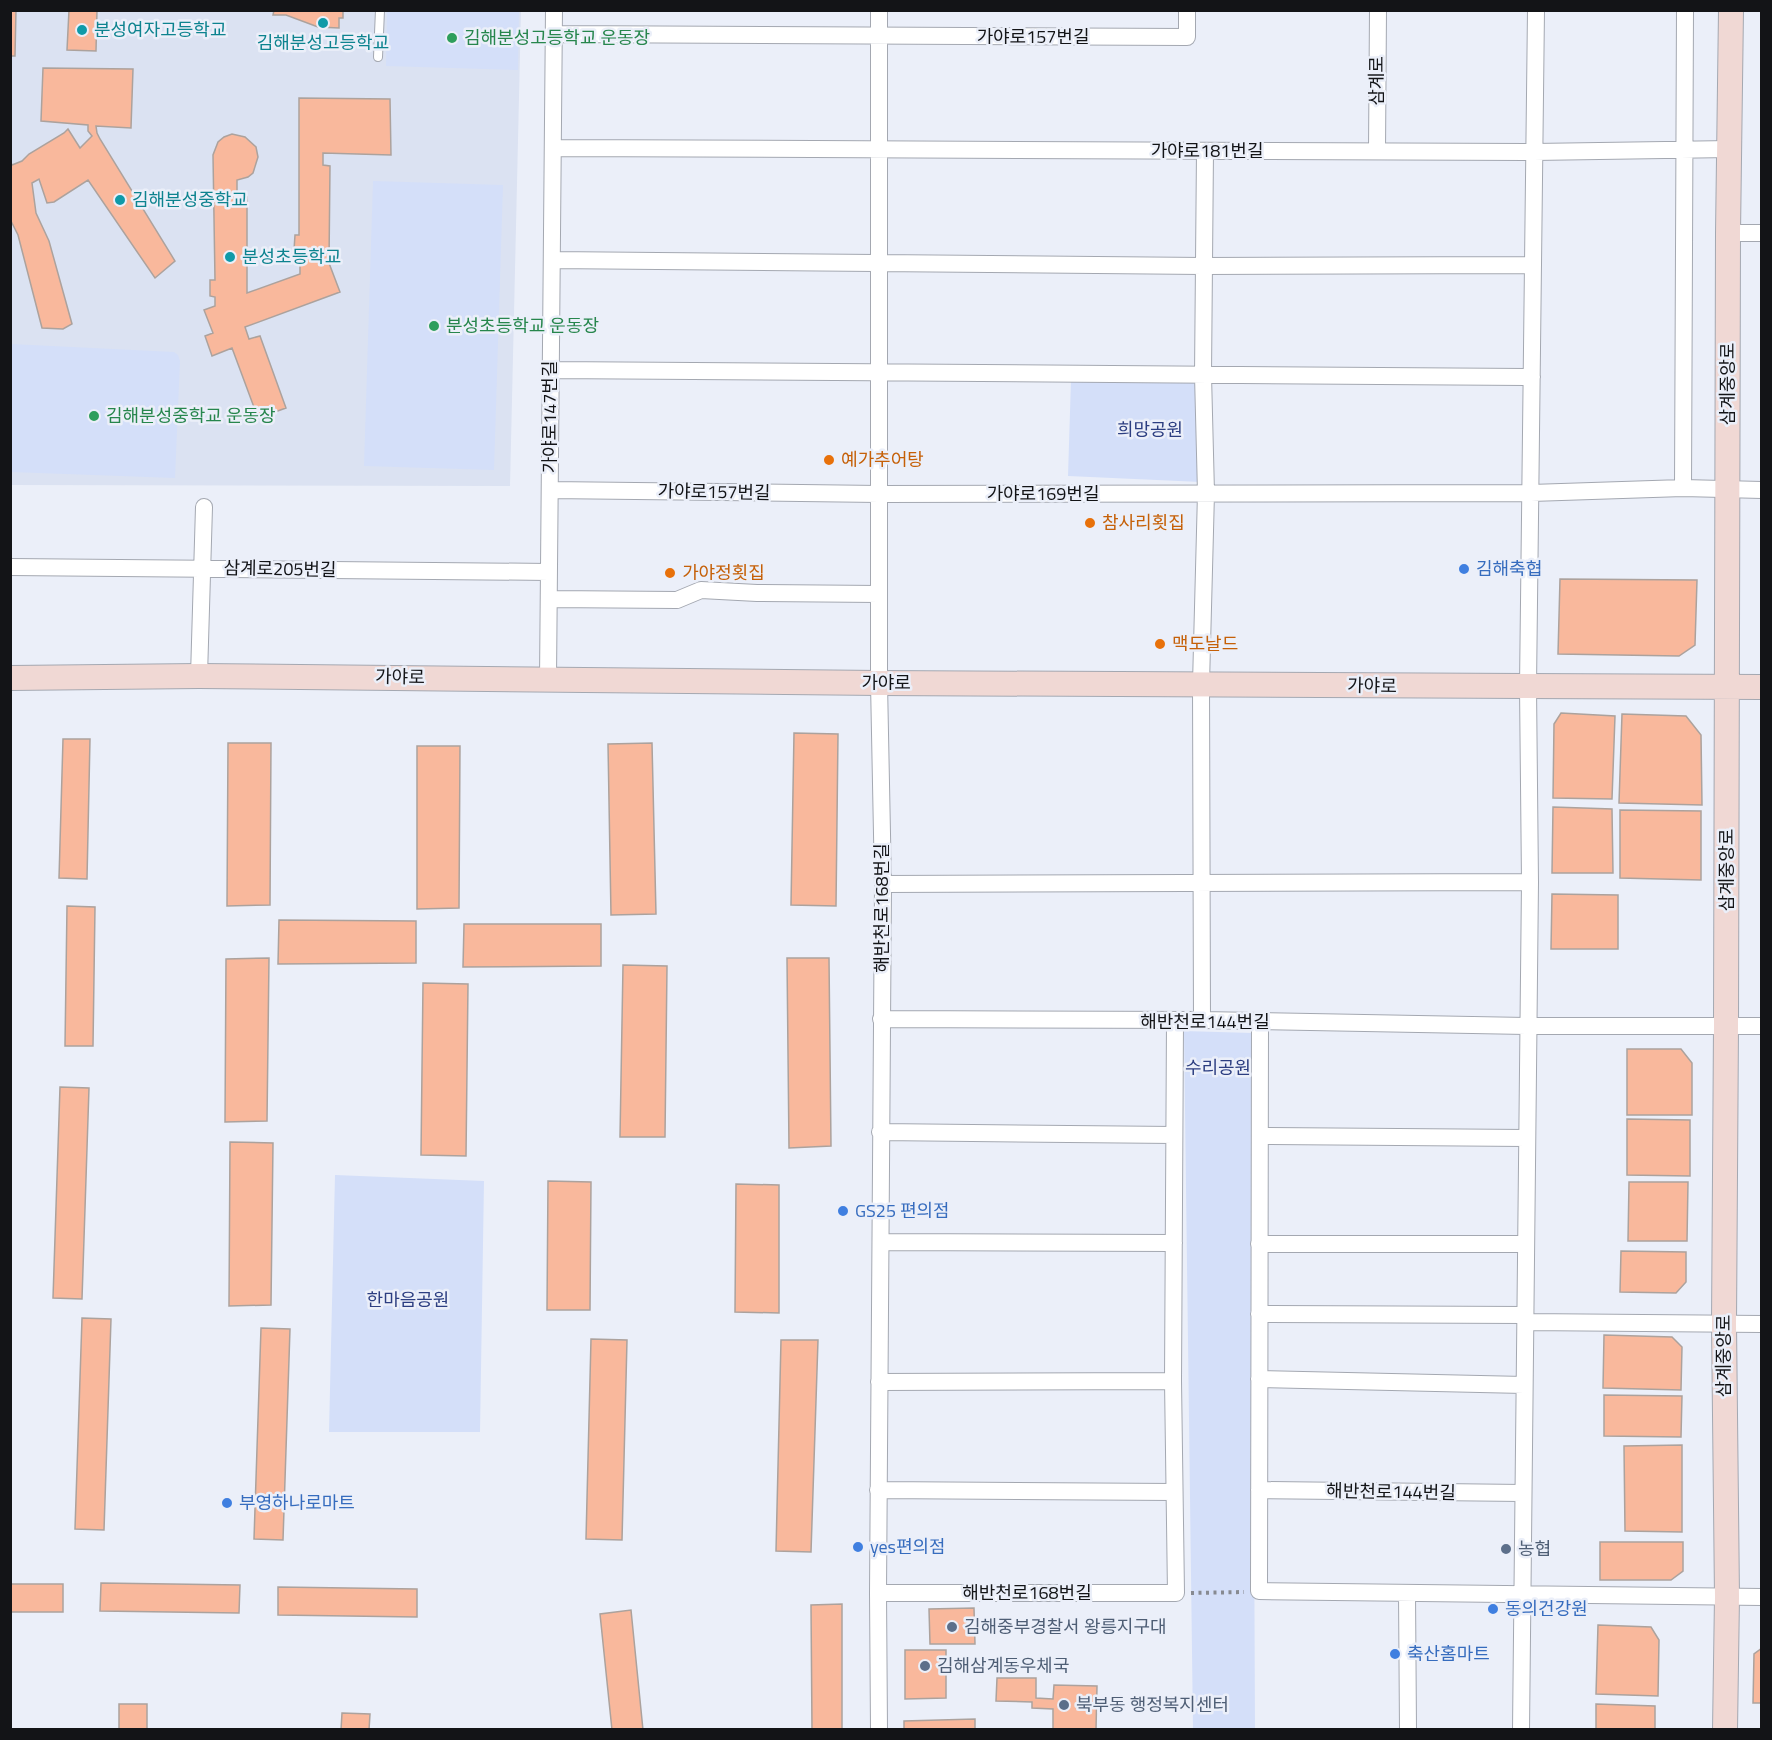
<svg xmlns="http://www.w3.org/2000/svg" width="1772" height="1740" font-family="'Titillium Web','Noto Sans KR',sans-serif">
<style>
.built{fill:#dbe2f2}
.green{fill:#d4dff9}
.building{fill:#f9b89c;stroke:#aca29d;stroke-width:1.5}
.lines{fill:none;stroke-linecap:round;stroke-linejoin:round}
.lane-casing{stroke:#a4a8b1;stroke-width:10}
.street-casing{stroke:#a4a8b1;stroke-width:18}
.secondary-casing{stroke:#a4a8b1;stroke-width:26}
.path{stroke:#878a91;stroke-width:4;stroke-dasharray:3 4.5;stroke-linecap:butt}
.lane{stroke:#fff;stroke-width:8}
.street{stroke:#fff;stroke-width:16}
.secondary{stroke:#f0d8d4;stroke-width:24}
.culture-dot{fill:#0f9aa8;stroke:#ebeff9;stroke-width:2}
.leisure-dot{fill:#2e9e5b;stroke:#ebeff9;stroke-width:2}
.food-dot{fill:#e8710a;stroke:#ebeff9;stroke-width:2}
.shop-dot{fill:#3f7fe0;stroke:#ebeff9;stroke-width:2}
.service-dot{fill:#5c6f8a;stroke:#ebeff9;stroke-width:2}
.labels{text-anchor:middle;stroke-width:5;stroke-linejoin:round;paint-order:stroke}
.culture-label{font-size:18px;fill:#0d838f;stroke:#ebeff9;text-anchor:start}
.street-label{font-size:18px;fill:#131417;stroke:#ebeff9}
.leisure-label{font-size:18px;fill:#27864d;stroke:#ebeff9;text-anchor:start}
.park-label{font-size:18px;fill:#2c3e81;stroke:#ebeff9}
.food-label{font-size:18px;fill:#c56008;stroke:#ebeff9;text-anchor:start}
.shop-label{font-size:18px;fill:#366cbe;stroke:#ebeff9;text-anchor:start}
.service-label{font-size:18px;fill:#4e5e75;stroke:#ebeff9;text-anchor:start}
</style>
<rect width="100%" height="100%" fill="#ebeff9"/>
<path class="built" d="M11 11H521L510 486 11 485Z"/>
<path class="green" d="M387 11H519L518 70 386 66Z
M373 181 503 185 494 470 364 466Z
M11 344 174 352 178 355 180 361 175 478 11 472Z
M1071 380 1200 381 1201 482 1068 476Z
M1184 1031 1252 1033 1255 1729H1193Z
M335 1175 484 1181 480 1432H329Z"/>
<path class="building" d="M10 10H16L15 56H10Z
M69 10H97L96 51 67 50Z
M274 10H343V18H339V28L318 27 286 15H273Z
M43 68 133 69 131 128 96 126 97 133 100 139 175 261 155 278 88 180 54 202 47 203 39 179 32 183 36 213 49 241 72 324 63 329 42 328 18 235 10 219V160L12 165 22 161 29 154 64 133 68 129 80 148 92 136 88 131V125L41 121Z
M299 98 390 99 391 155 323 153V165L330 166 329 263 340 292 245 327 249 339 260 336 286 408 258 418 232 348 212 356 205 336 213 333 204 310 215 306V297L210 296V280H215L213 155 218 142 224 137 232 134 245 137 256 147 258 157 253 173 248 177 237 180V197H247V293L300 274V251L294 250 295 235H299Z
M1560 579 1697 580 1695 645 1679 656 1558 654Z
M1561 713 1615 716 1612 799 1553 798 1554 724Z
M1622 714 1686 716 1701 735 1702 805 1619 803Z
M794 733 838 734 836 906 791 905Z
M63 739H90L87 879 59 878Z
M228 743H271L270 905 227 906Z
M652 743 656 914 611 915 608 744Z
M417 746H460L459 908 417 909Z
M1553 807 1612 809 1613 873H1552Z
M1620 810 1701 811V880L1620 878Z
M1552 894 1618 895V949H1551Z
M67 906 95 907 93 1046H65Z
M279 920 416 921V963L278 964Z
M464 924H601V966L463 967Z
M269 958 267 1121 225 1122 226 959Z
M787 958H829L831 1146 789 1148Z
M623 965 667 966 665 1137H620Z
M423 983 468 984 466 1156 421 1155Z
M1627 1049H1681L1692 1063V1115H1627Z
M60 1087 89 1088 82 1299 53 1298Z
M1627 1119 1690 1120V1176L1627 1175Z
M230 1142 273 1143 271 1305 229 1306Z
M548 1181 591 1182 590 1310H547Z
M1629 1182H1688L1687 1241H1628Z
M736 1184 779 1185V1313L735 1312Z
M1621 1251 1686 1252V1282L1676 1293 1620 1292Z
M82 1318 111 1319 104 1530 75 1529Z
M261 1328 290 1329 283 1540 254 1539Z
M1604 1335 1672 1337 1682 1347 1681 1390 1603 1388Z
M591 1339 627 1340 622 1540 586 1539Z
M781 1340H818L811 1552 776 1551Z
M1604 1395 1682 1396 1681 1437 1604 1436Z
M1682 1445V1532L1625 1531 1624 1446Z
M1600 1542H1683V1571L1671 1580H1600Z
M101 1583 240 1585 239 1613 100 1611Z
M10 1584H63V1612H10Z
M278 1587 417 1589V1617L278 1615Z
M842 1604V1730H812L811 1605Z
M974 1608 975 1644H930L929 1609Z
M631 1610 643 1730H612L600 1614Z
M1598 1625 1651 1627 1659 1640 1658 1696 1596 1694Z
M1762 1648V1703H1753L1754 1654Z
M905 1650H946V1698L905 1699Z
M997 1678H1036V1698L1053 1699 1054 1685 1097 1686 1096 1730H1053V1709L1032 1708V1702L996 1701Z
M119 1704H147V1730H119Z
M1596 1704 1655 1706V1730H1596Z
M342 1713 370 1714 369 1730H341Z
M975 1719V1730H904V1721Z"/>
<g class="lines">
<g class="lane-casing">
<path id="lane" d="M378 57 380 10"/>
</g>
<g class="street-casing">
<path id="street" d="M879 10V683L883 884 878 1593 879 1730
M553 34 1187 37V10
M553 148 1534 152 1730 149
M1377 151 1378 10
M1728 233H1762
M552 260 1203 266 1533 265
M551 370 1532 377
M1683 488 1685 10
M550 490 879 494 1531 493 1683 488 1762 490
M10 567 549 572
M549 599 677 600 701 590 757 593 879 594
M199 676 204 507
M548 679 554 10
M883 884 1530 882
M881 1019 1202 1020 1529 1026H1762
M1202 1020 1201 684 1206 493 1203 375 1205 151
M1260 1022 1259 1591 1762 1597
M880 1132 1174 1135
M1260 1136 1527 1138
M881 1242 1174 1243
M1259 1244H1526
M1259 1314 1525 1315
M1525 1322 1762 1324
M1259 1379 1524 1385
M879 1382 1173 1381
M878 1490 1174 1492
M1259 1490 1523 1493
M878 1593H1176L1173 1381 1175 1022
M1407 1593 1408 1730
M1521 1730 1530 882 1528 687 1536 10"/>
</g>
<g class="secondary-casing">
<path id="secondary" d="M10 678 199 676 879 683 1762 687
M1725 1730 1727 1597 1724 1324 1726 1026 1728 233 1731 10"/>
</g>
<path class="path" d="M1191 1593 1244 1592"/>
<use href="#lane" class="lane"/>
<use href="#street" class="street"/>
<use href="#secondary" class="secondary"/>
</g>
<g class="culture-dot">
<circle cx="323" cy="23" r="6"/>
<circle cx="82" cy="30" r="6"/>
<circle cx="120" cy="200" r="6"/>
<circle cx="230" cy="257" r="6"/>
</g>
<g class="leisure-dot">
<circle cx="452" cy="38" r="6"/>
<circle cx="434" cy="326" r="6"/>
<circle cx="94" cy="416" r="6"/>
</g>
<g class="food-dot">
<circle cx="829" cy="460" r="6"/>
<circle cx="1090" cy="523" r="6"/>
<circle cx="670" cy="573" r="6"/>
<circle cx="1160" cy="644" r="6"/>
</g>
<g class="shop-dot">
<circle cx="1464" cy="569" r="6"/>
<circle cx="843" cy="1211" r="6"/>
<circle cx="227" cy="1503" r="6"/>
<circle cx="858" cy="1547" r="6"/>
<circle cx="1493" cy="1609" r="6"/>
<circle cx="1395" cy="1654" r="6"/>
</g>
<g class="service-dot">
<circle cx="1506" cy="1549" r="6"/>
<circle cx="952" cy="1627" r="6"/>
<circle cx="925" cy="1666" r="6"/>
<circle cx="1064" cy="1705" r="6"/>
</g>
<g class="labels">
<g class="culture-label">
<text x="94" y="36">분성여자고등학교</text>
<text x="323" y="49" text-anchor="middle">김해분성고등학교</text>
<text x="132" y="206">김해분성중학교</text>
<text x="242" y="263">분성초등학교</text>
</g>
<g class="street-label">
<text x="1033" y="43">가야로157번길</text>
<text transform="translate(1377 81) rotate(-90)" y="6">삼계로</text>
<text x="1207" y="157">가야로181번길</text>
<text transform="translate(1728 384) rotate(-90)" y="6">삼계중앙로</text>
<text transform="translate(550 417) rotate(-90)" y="6">가야로147번길</text>
<text transform="translate(714 492) rotate(1)" y="6">가야로157번길</text>
<text x="1043" y="500">가야로169번길</text>
<text transform="translate(280 569) rotate(1)" y="6">삼계로205번길</text>
<text transform="translate(400 677) rotate(1)" y="6">가야로</text>
<text x="886" y="689">가야로</text>
<text transform="translate(1372 686) rotate(1)" y="6">가야로</text>
<text transform="translate(1727 870) rotate(-90)" y="6">삼계중앙로</text>
<text transform="translate(882 908) rotate(-90)" y="6">해반천로168번길</text>
<text x="1205" y="1028">해반천로144번길</text>
<text transform="translate(1724 1356) rotate(-90)" y="6">삼계중앙로</text>
<text transform="translate(1391 1492) rotate(1)" y="6">해반천로144번길</text>
<text x="1027" y="1599">해반천로168번길</text>
</g>
<g class="leisure-label">
<text x="464" y="44">김해분성고등학교 운동장</text>
<text x="446" y="332">분성초등학교 운동장</text>
<text x="106" y="422">김해분성중학교 운동장</text>
</g>
<g class="park-label">
<text x="1150" y="436">희망공원</text>
<text x="1218" y="1074">수리공원</text>
<text x="408" y="1306">한마음공원</text>
</g>
<g class="food-label">
<text x="841" y="466">예가추어탕</text>
<text x="1102" y="529">참사리횟집</text>
<text x="682" y="579">가야정횟집</text>
<text x="1172" y="650">맥도날드</text>
</g>
<g class="shop-label">
<text x="1476" y="575">김해축협</text>
<text x="855" y="1217">GS25 편의점</text>
<text x="239" y="1509">부영하나로마트</text>
<text x="870" y="1553">yes편의점</text>
<text x="1505" y="1615">동의건강원</text>
<text x="1407" y="1660">축산홈마트</text>
</g>
<g class="service-label">
<text x="1518" y="1555">농협</text>
<text x="964" y="1633">김해중부경찰서 왕릉지구대</text>
<text x="937" y="1672">김해삼계동우체국</text>
<text x="1076" y="1711">북부동 행정복지센터</text>
</g>
</g>
<rect width="1772" height="1740" fill="none" stroke="#131417" stroke-width="24"/>
</svg>
